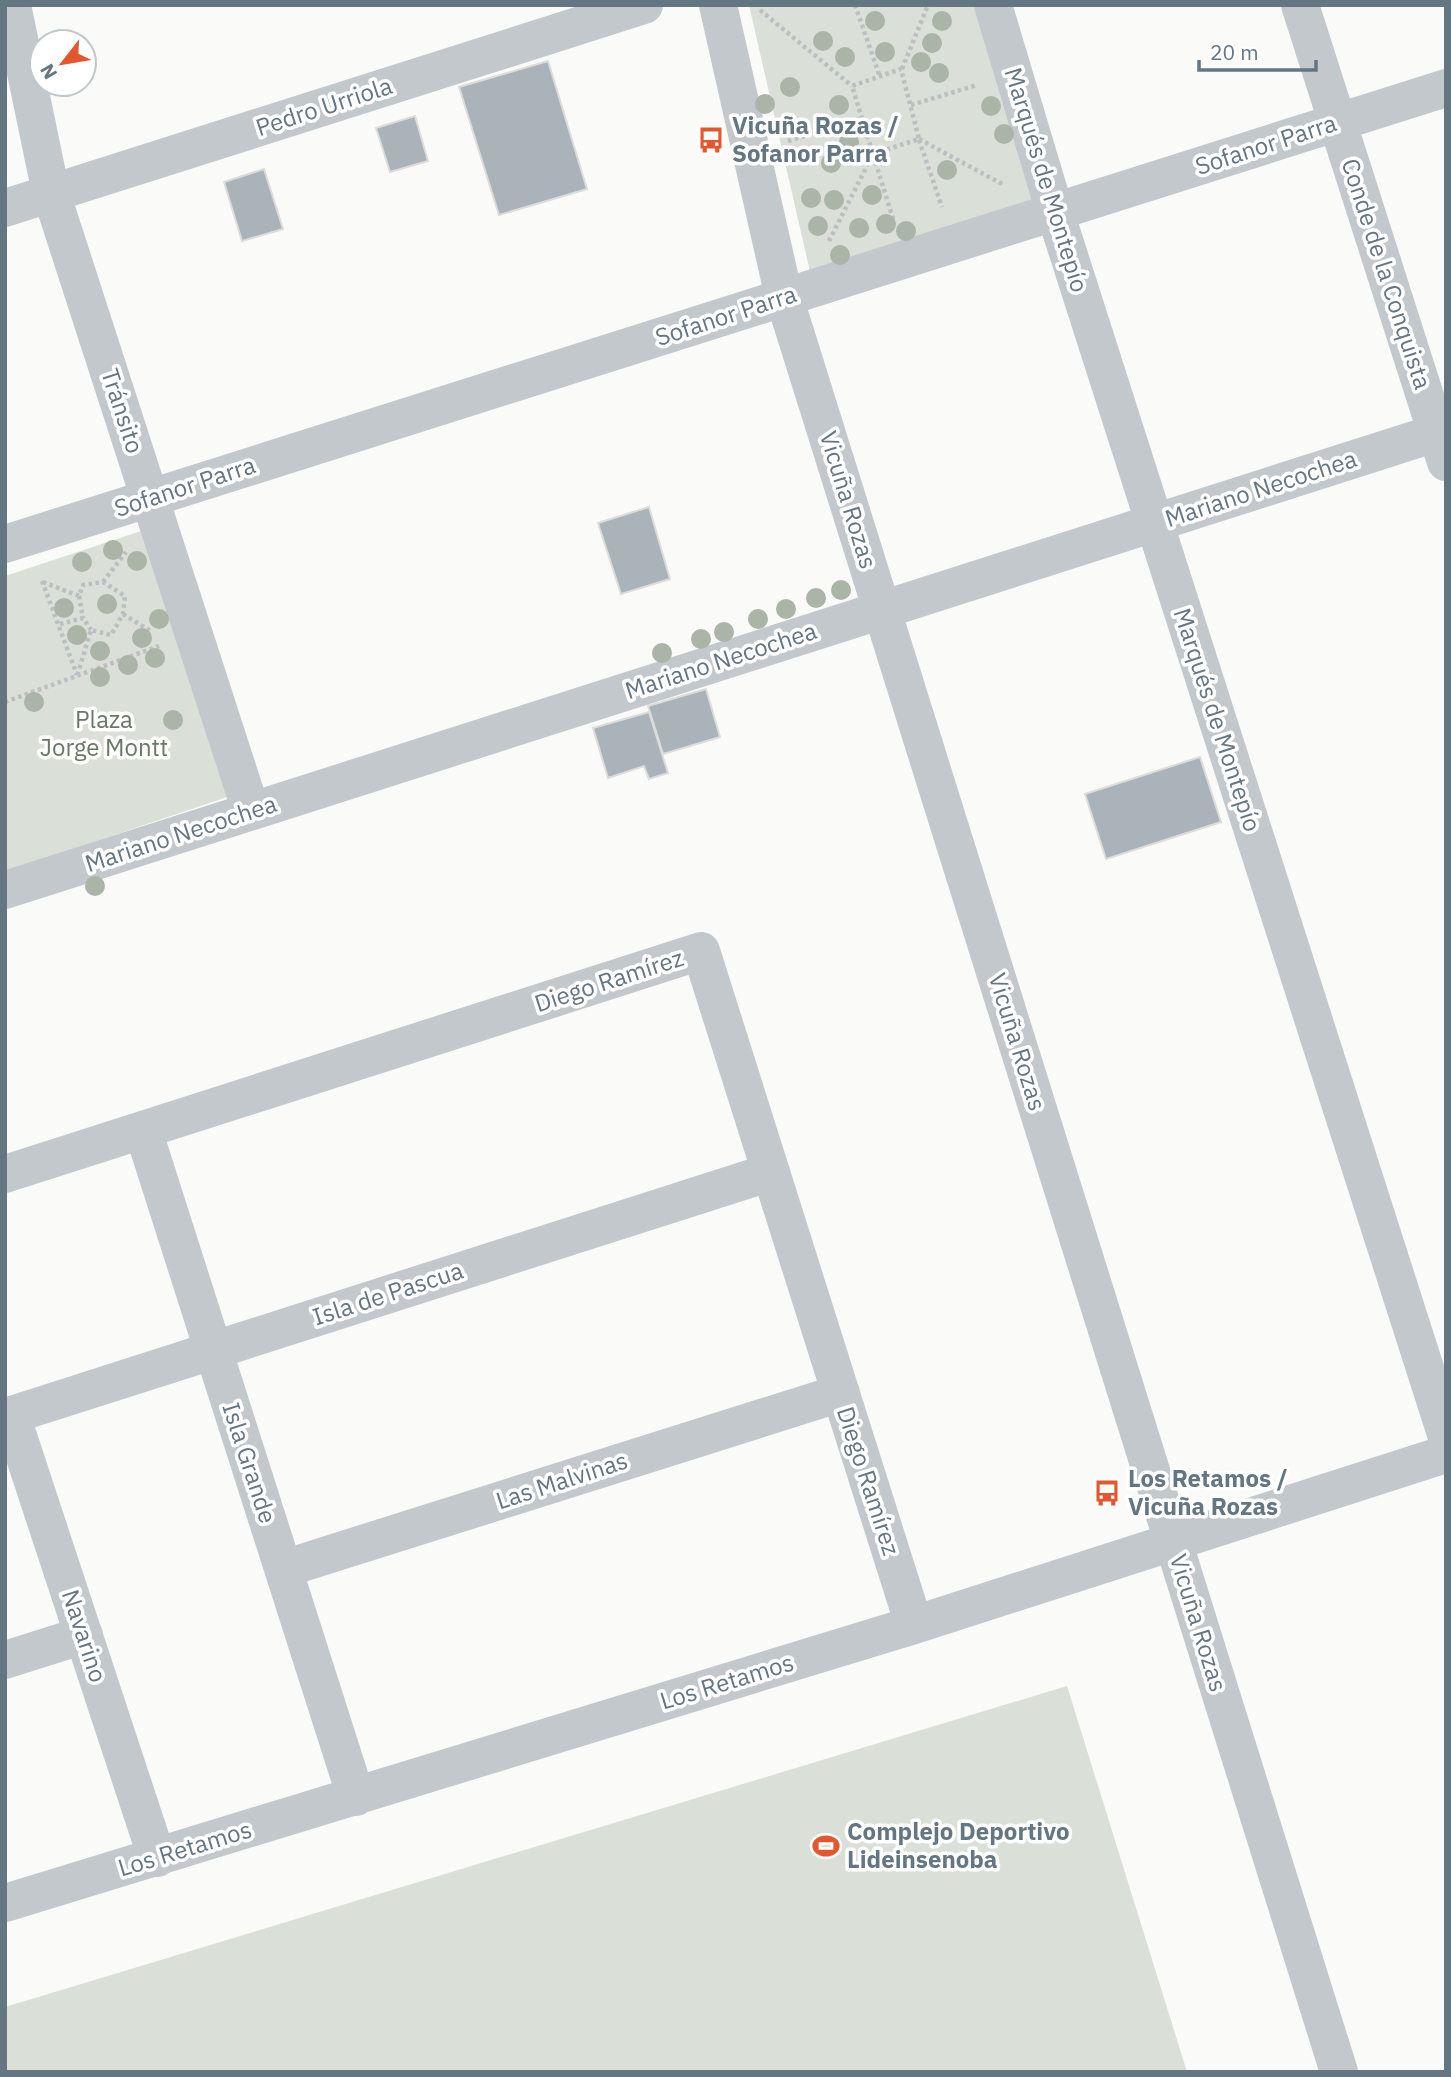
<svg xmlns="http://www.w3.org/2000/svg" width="1451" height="2077" font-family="'IBM Plex Sans',sans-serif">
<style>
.green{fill:#dadfd7}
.building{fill:#aab3b9;stroke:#dcdcda;stroke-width:2}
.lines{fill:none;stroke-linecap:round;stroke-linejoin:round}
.path{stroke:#bbbfc2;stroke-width:4.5;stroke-dasharray:3.5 3.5;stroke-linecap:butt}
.minor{stroke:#c3c8cc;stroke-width:38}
.tree{fill:#aab4a7}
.labels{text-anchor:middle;stroke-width:7;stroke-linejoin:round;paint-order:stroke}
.street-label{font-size:24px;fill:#657683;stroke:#fff}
.poi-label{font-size:24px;font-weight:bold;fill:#657683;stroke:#fff;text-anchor:start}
.park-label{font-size:24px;fill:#687a64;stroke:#fff}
</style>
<rect width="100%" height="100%" fill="#fafaf8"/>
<path class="green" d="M749 5H979L1039 204 811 276Z
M144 530 227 797 5 872V576Z
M1067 1686 1187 2072H5V2007Z"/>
<path class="building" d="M548 61 587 189 499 215 459 87Z
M415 116 428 161 390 172 376 128Z
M264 169 283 229 242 241 224 182Z
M649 507 670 579 621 594 598 523Z
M706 689 720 737 663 754 648 706Z
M649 712 668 773 649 779 644 766 608 778 593 728Z
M1200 757 1221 822 1106 859 1085 794Z"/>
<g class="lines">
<path class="path" d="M855 5 880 77
M760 10 852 86
M902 69 928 5
M911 105 977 85
M919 139 1004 185
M919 140 942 207
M788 141 862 118
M829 241 873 154 919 139 901 69 852 86 894 222
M42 581 77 675
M43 582 79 596 83 585 103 582 125 596 123 614 111 635 91 630 77 676
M103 582 126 552
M79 596 83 618
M123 614 152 632
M60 624 83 618 91 630
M5 702 159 646"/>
<path class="minor" d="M12 5 51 193 251 811
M718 5 784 297 1339 2072
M993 5 1055 212 1446 1434
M1300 5 1446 462
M5 208 644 5
M5 544 1446 88
M5 890 1436 433
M143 1130 356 1797
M5 1174 701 951 914 1625
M11 1415 157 1858
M5 1417 771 1172
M283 1569 841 1393
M5 1660 84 1635
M5 1903 914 1625 1446 1454"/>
</g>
<g class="tree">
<circle cx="875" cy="21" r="10"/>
<circle cx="942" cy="21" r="10"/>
<circle cx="823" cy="41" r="10"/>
<circle cx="932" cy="43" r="10"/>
<circle cx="885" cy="52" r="10"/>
<circle cx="845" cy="57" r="10"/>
<circle cx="921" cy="62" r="10"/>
<circle cx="939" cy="73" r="10"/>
<circle cx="790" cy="87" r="10"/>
<circle cx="765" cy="104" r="10"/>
<circle cx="839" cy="105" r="10"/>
<circle cx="991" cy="106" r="10"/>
<circle cx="1004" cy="134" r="10"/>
<circle cx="849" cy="142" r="10"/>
<circle cx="831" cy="163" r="10"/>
<circle cx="947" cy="170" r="10"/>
<circle cx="872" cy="195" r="10"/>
<circle cx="811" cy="198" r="10"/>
<circle cx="834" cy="200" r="10"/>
<circle cx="886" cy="224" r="10"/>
<circle cx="818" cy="226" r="10"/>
<circle cx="859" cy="228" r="10"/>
<circle cx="906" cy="231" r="10"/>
<circle cx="840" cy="255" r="10"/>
<circle cx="113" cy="550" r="10"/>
<circle cx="137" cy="561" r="10"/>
<circle cx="82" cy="562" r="10"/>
<circle cx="841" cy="590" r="10"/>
<circle cx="816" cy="598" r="10"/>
<circle cx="107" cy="604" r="10"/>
<circle cx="64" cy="608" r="10"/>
<circle cx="786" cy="609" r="10"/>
<circle cx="159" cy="619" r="10"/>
<circle cx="758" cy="619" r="10"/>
<circle cx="724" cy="632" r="10"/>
<circle cx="77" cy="635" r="10"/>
<circle cx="142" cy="638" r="10"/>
<circle cx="701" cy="639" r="10"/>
<circle cx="100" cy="651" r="10"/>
<circle cx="662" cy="653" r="10"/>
<circle cx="155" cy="658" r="10"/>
<circle cx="128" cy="665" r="10"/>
<circle cx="100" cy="677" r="10"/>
<circle cx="34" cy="702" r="10"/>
<circle cx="173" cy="720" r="10"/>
<circle cx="95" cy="886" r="10"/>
</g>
<defs>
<g id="bus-bare" transform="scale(2.1)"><path d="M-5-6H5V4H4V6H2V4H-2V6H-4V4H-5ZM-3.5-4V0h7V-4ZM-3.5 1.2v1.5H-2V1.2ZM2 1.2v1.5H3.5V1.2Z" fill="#e4572e" stroke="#fff" stroke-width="2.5" paint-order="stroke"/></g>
<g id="stadium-bare" transform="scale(2.1)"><path d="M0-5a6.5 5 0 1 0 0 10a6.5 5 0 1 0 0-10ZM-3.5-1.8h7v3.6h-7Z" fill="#e4572e" stroke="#fff" stroke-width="2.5" paint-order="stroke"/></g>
</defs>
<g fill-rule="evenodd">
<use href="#bus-bare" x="711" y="140"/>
<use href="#bus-bare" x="1107" y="1493"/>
<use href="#stadium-bare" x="826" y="1846"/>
</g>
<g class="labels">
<g class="street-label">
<text transform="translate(324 107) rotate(-18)" y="8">Pedro Urriola</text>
<text transform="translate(1266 145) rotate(-18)" y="8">Sofanor Parra</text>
<text transform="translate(1046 180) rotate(73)" y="8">Marqués de Montepío</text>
<text transform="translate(1386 274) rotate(72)" y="8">Conde de la Conquista</text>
<text transform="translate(726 316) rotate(-18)" y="8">Sofanor Parra</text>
<text transform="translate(122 411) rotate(72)" y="8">Tránsito</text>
<text transform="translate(185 487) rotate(-18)" y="8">Sofanor Parra</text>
<text transform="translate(1261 489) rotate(-18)" y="8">Mariano Necochea</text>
<text transform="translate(848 500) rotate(73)" y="8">Vicuña Rozas</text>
<text transform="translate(721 661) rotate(-18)" y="8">Mariano Necochea</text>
<text transform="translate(1217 720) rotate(72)" y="8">Marqués de Montepío</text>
<text transform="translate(181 834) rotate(-18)" y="8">Mariano Necochea</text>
<text transform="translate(609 981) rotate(-18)" y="8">Diego Ramírez</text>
<text transform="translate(1017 1042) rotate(73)" y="8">Vicuña Rozas</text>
<text transform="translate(388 1294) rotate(-18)" y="8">Isla de Pascua</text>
<text transform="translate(249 1463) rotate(72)" y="8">Isla Grande</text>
<text transform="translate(562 1481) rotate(-18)" y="8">Las Malvinas</text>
<text transform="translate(868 1481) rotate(72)" y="8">Diego Ramírez</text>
<text transform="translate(1198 1623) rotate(73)" y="8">Vicuña Rozas</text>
<text transform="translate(84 1636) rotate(72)" y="8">Navarino</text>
<text transform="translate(727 1682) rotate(-17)" y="8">Los Retamos</text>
<text transform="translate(185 1849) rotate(-17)" y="8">Los Retamos</text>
</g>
<g class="poi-label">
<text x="732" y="134">Vicuña Rozas /<tspan x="732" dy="28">Sofanor Parra</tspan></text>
<text x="1128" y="1487">Los Retamos /<tspan x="1128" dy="28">Vicuña Rozas</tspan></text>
<text x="847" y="1840">Complejo Deportivo<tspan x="847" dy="28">Lideinsenoba</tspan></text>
</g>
<g class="park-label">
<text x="104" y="728">Plaza<tspan x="104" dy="28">Jorge Montt</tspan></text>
</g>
</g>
<rect width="1451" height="2077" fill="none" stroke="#657683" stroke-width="14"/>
<g transform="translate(63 63) rotate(239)"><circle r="33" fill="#ffffff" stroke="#c1c8cd" stroke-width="2"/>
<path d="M0-5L12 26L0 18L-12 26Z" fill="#e4572e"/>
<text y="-10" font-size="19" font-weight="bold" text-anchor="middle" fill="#657683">N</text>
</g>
<path d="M1199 60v10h117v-10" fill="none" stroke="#657683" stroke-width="3.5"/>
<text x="1210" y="60" font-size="21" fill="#657683" stroke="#ffffff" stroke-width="5" paint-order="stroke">20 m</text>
</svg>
